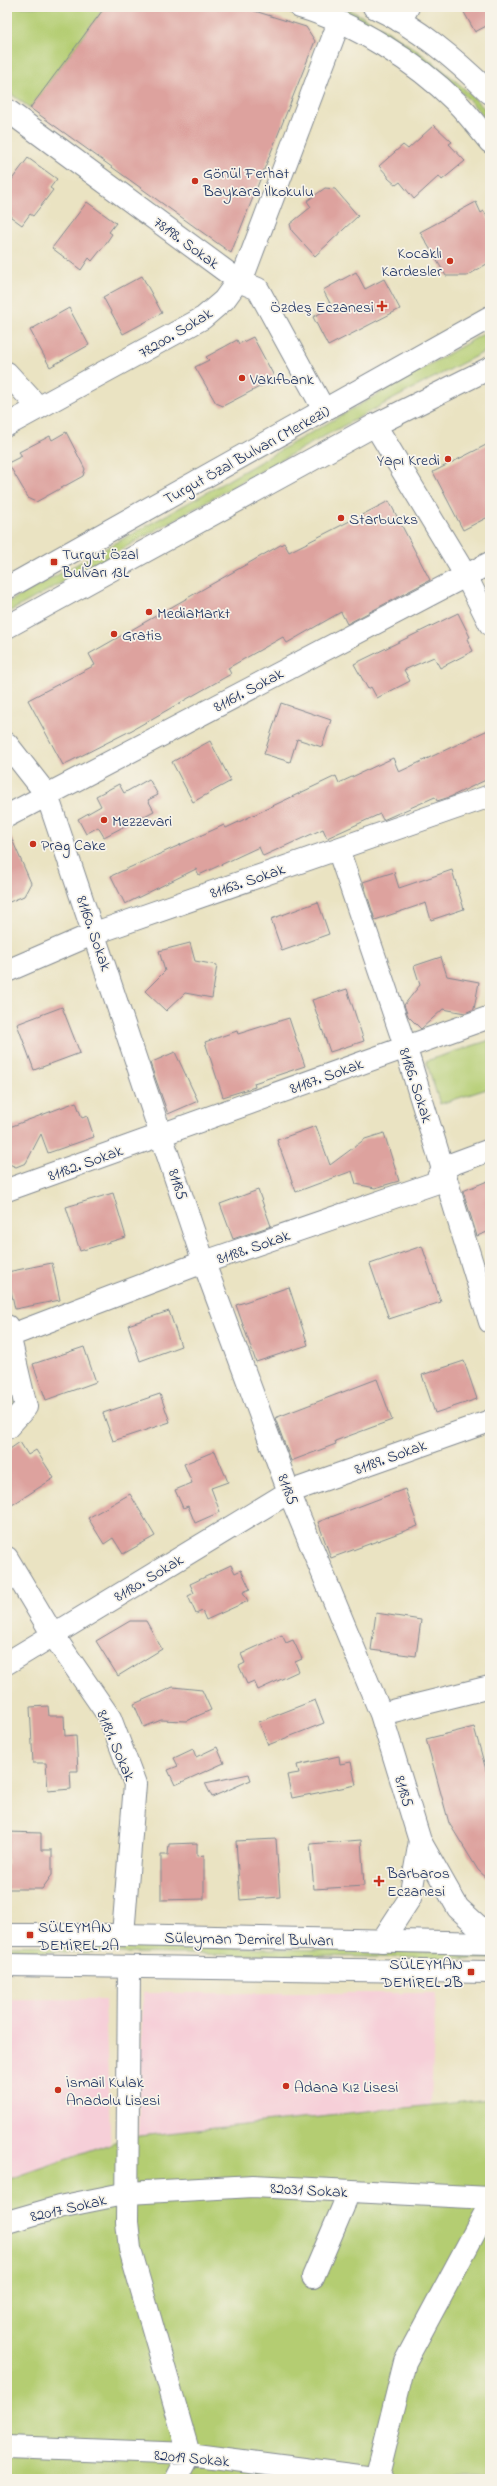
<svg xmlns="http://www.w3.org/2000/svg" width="497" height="2486" font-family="'Indie Flower',sans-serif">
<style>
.built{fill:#f6cfd8}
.green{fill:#b4cd72;stroke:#687e68}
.building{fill:#dda29e}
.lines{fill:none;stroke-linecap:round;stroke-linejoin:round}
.minor-casing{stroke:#828990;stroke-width:24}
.major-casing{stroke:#828990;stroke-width:24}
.minor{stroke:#fff;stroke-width:22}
.major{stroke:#fff;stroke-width:22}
.poi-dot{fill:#c8321e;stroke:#f7f3e8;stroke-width:1.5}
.labels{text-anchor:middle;stroke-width:3.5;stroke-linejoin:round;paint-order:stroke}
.poi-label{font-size:16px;fill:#1b2f5e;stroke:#f7f3e8;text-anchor:start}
.street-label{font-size:16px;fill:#1b2f5e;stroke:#f7f3e8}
</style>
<rect width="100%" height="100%" fill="#f7f3e8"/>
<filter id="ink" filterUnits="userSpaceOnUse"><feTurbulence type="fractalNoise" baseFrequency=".025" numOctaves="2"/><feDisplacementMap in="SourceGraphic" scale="8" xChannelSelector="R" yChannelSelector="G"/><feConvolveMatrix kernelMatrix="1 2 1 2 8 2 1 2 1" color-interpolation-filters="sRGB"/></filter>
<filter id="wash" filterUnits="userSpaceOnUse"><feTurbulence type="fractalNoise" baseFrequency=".012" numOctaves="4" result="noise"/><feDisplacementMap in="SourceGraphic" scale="16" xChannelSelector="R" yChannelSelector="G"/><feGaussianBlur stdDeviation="0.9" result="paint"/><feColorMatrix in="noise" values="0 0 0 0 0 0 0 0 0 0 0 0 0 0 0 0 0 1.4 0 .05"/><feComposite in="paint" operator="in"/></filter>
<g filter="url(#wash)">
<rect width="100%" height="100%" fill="#eae3c2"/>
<path class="built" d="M143 1993H436L427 2189 136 2186Z
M7 1999H105L112 2181 7 2211Z"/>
<path class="green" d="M7 7H105L30 108 7 91Z
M331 7H344L354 12C405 40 451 71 490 115V124C446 68 392 41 331 7Z
M490 330V349C326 431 168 525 7 613V603L197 498Z
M490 1040V1088L440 1104 426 1061Z
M7 1351 14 1404 7 1409Z
M60 1945 490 1953V1959L7 1951V1946Z
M490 2099V2479H7V2180L130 2137Z"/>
<g id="blocks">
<path class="building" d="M105 7H242L306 27 315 41 231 253 30 108Z
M461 7H490V24L475 32Z
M434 125 452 142 449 144 465 161 442 180 439 176 414 199 400 182 396 185 388 178V176L379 166 403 145 408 149Z
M28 158 57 179 50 188 53 190 44 202 33 216 30 214 22 225 7 214V186Z
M325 188 335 189 358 216 315 256 292 231 290 224 311 207 307 201Z
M87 202 116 223 109 232 112 234 104 246 92 261 89 258 81 270 52 248Z
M476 202 481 213 484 211 490 222V262L467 276H446L420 232Z
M356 272 365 289 384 279 400 309 328 346 313 317 332 307 323 290Z
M142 276 162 313 123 334 103 297Z
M69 308 89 345 50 367 30 330Z
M253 337 273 374 271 381 223 406 216 403 195 367 209 360 206 357 237 340 239 344Z
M66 432 85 469 83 476 36 502 29 499 8 463 22 456 19 452 50 436 52 440Z
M490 443V516L463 530 433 472Z
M389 501 430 580 347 624 341 612 287 643 283 637 228 668 231 674 132 730 63 765 28 700 95 665 89 654 284 543 289 552Z
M458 613 470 637 467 639 473 651 440 668 434 657 404 670 410 681 377 698 371 687 368 689 354 664Z
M281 703 331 720 322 747 297 739 290 762 264 754Z
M490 729V778L450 797 437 801 435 797 383 820 380 814 327 838 323 829 263 856 259 847 199 875 196 869 125 904 111 876 224 825 226 828 336 776 339 783 393 758 399 772Z
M210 741 231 781 193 802 172 762Z
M149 779 158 795 148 800 154 811 104 837 98 827 86 834 78 819 101 806 96 796 119 784 124 793Z
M7 828 31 883 24 896 7 903Z
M452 870 464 909 431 920 426 903 375 920 363 882 394 872 399 888Z
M318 902 329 934 282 951 271 919Z
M190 943 195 961 217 965 212 998 185 993 166 1011 145 991 165 971 159 951Z
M441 957 447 976 479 982 474 1009 465 1013 443 1009 421 1029 408 1016 404 1005 420 985 414 966Z
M347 989 364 1041 330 1052 312 1000Z
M62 1007 80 1053 34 1070 17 1024Z
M289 1018 305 1066 254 1083 255 1087 223 1097 205 1042 237 1031 238 1034Z
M175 1052 198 1101 168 1114 150 1063Z
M76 1102 82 1118 87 1116 94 1137 48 1153 41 1134 26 1163 16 1167 7 1163V1128Z
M316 1126 330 1165 365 1139 384 1133 399 1181 375 1188 356 1184 352 1171 296 1192 277 1140Z
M490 1180V1231L477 1236 463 1191Z
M258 1190 271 1226 233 1239 220 1204Z
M113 1193 126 1237 80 1251 66 1207Z
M422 1246 441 1302 389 1319 370 1264Z
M52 1263 60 1300 15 1309 7 1272Z
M289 1287 308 1345 256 1362 236 1305Z
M169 1311 181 1346 140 1361 128 1325Z
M84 1347 96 1382 46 1400 33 1364Z
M464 1361 477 1399 435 1413 422 1375Z
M377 1379 392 1420 335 1441 336 1444 291 1461 275 1418Z
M160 1394 170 1422 113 1441 103 1413Z
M20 1442 28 1455 36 1450 54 1478 12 1505 7 1497V1451Z
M215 1451 228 1482 211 1488 220 1512 195 1523 188 1506 183 1508 175 1490 192 1483 184 1464Z
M405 1489 418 1526 331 1558 318 1522Z
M130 1494 155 1536 123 1554 113 1538 104 1544 88 1518Z
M231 1565 235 1573 241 1570 250 1589 243 1592 248 1601 206 1620 202 1611 196 1614 188 1596 194 1593 190 1584Z
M376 1613 421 1620 416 1656 371 1650Z
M130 1621H146L162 1649 118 1676 96 1641Z
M282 1635 286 1643 293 1640 302 1659 295 1662 299 1671 258 1690 254 1681 247 1684 239 1666 245 1663 241 1654Z
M173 1687 202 1690 211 1710 186 1721 161 1720 144 1727 134 1704Z
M315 1700 324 1723 268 1745 259 1722Z
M48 1706 49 1716H64L65 1736 76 1735 78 1771H70L71 1789 48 1791 46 1763H33L30 1707Z
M474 1727 490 1784V1881L478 1870 449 1823 426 1739Z
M217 1747 224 1763 175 1785 168 1770 178 1766 174 1758 193 1749 196 1757Z
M339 1756 340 1764 351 1762 356 1785 292 1798 287 1775 299 1773 297 1765Z
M249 1774 251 1780 212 1797 205 1783Z
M7 1832 41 1833V1850H52V1875L42 1889H7Z
M276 1839 280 1897 240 1900 236 1841Z
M361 1840 364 1886 314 1889 310 1844Z
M197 1843V1856L204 1855V1899L161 1900V1855H168L169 1844Z"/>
</g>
</g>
<g filter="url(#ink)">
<use href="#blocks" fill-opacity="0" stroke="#828990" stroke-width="1"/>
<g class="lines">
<g class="minor-casing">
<path id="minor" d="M400 21 408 7
M7 110 239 281 258 289 324 410
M7 373 39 408
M7 425 203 318 224 300 245 271 339 22
M375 425 466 576 490 624
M7 744 47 795 204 1263 289 1492 381 1714 420 1841 458 1908 490 1937
M7 816 490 563
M338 849 405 1046 490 1322
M7 971 95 933 490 796
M7 1190 490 1017
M7 1326 26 1407 7 1428
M9 1336 193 1266 435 1183 444 1167 490 1150
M7 1558 53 1635 110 1718 135 1784 123 1935
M7 1663 289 1492 490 1421
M381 1714 490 1687
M382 1941 410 1898 420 1841
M129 1967 127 2222 130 2249 189 2454 176 2479
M7 2222 59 2207 128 2193 253 2186 490 2198
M313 2277 343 2207 348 2191
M7 2447 189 2454 382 2479
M376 2479 405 2362 490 2204"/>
</g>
<g class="major-casing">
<path id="major" d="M300 7C354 23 416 62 456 102 469 115 479 129 490 142
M374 7C418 27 456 60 490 93
M7 588 490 317
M7 627 375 425 490 368
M7 1935H123L490 1943
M7 1965 490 1972"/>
</g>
<use href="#minor" class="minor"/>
<use href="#major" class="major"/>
</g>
</g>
<g class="poi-dot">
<circle cx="195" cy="181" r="4"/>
<circle cx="450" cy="261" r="4"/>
<path d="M380 300h4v4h4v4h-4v4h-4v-4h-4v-4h4z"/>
<circle cx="242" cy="378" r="4"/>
<circle cx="448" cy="459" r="4"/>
<circle cx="341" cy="518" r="4"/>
<rect x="50" y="558" width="8" height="8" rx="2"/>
<circle cx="149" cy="612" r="4"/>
<circle cx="114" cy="634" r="4"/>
<circle cx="104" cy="820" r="4"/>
<circle cx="33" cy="844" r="4"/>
<path d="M377 1875h4v4h4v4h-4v4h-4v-4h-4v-4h4z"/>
<rect x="26" y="1931" width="8" height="8" rx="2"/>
<rect x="467" y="1968" width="8" height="8" rx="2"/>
<circle cx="286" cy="2086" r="4"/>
<circle cx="58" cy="2090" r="4"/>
</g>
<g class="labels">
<g class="poi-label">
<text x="203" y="178">Gönül Ferhat<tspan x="203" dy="18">Baykara İlkokulu</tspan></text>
<text x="442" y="258" text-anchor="end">Kocaklı<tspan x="442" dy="18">Kardesler</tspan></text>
<text x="374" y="312" text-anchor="end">Özdeş Eczanesi</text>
<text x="250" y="384">Vakıfbank</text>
<text x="440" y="465" text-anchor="end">Yapı Kredi</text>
<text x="349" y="524">Starbucks</text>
<text x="62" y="559">Turgut Özal<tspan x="62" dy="18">Bulvarı 13L</tspan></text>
<text x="157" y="618">MediaMarkt</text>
<text x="122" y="640">Gratis</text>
<text x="112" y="826">Mezzevari</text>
<text x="41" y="850">Prag Cake</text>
<text x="387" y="1878">Barbaros<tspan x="387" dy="18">Eczanesi</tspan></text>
<text x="38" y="1932">SÜLEYMAN<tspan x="38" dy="18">DEMİREL 2A</tspan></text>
<text x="463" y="1969" text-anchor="end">SÜLEYMAN<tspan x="463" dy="18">DEMİREL 2B</tspan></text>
<text x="66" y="2087">İsmail Kulak<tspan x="66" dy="18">Anadolu Lisesi</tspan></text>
<text x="294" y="2092">Adana Kız Lisesi</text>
</g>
<g class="street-label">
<text transform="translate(187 242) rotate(36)" y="6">78198. Sokak</text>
<text transform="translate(175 332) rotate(-31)" y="6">78200. Sokak</text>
<text transform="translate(246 454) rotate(-29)" y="6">Turgut Özal Bulvarı (Merkezi)</text>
<text transform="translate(248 689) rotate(-28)" y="6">81161. Sokak</text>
<text transform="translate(247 880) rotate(-19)" y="6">81163. Sokak</text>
<text transform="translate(95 933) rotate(71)" y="6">81160. Sokak</text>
<text transform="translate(326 1075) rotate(-20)" y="6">81187. Sokak</text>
<text transform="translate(417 1085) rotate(72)" y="6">81186. Sokak</text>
<text transform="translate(85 1162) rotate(-20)" y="6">81182. Sokak</text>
<text transform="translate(179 1184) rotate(72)" y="6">81185</text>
<text transform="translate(253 1246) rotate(-19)" y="6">81188. Sokak</text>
<text transform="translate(390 1456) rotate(-20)" y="6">81189. Sokak</text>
<text transform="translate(289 1489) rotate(69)" y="6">81185</text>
<text transform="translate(148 1577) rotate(-31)" y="6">81180. Sokak</text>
<text transform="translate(117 1745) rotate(67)" y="6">81181. Sokak</text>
<text transform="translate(405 1791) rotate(73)" y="6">81185</text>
<text transform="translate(249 1938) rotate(1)" y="6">Süleyman Demirel Bulvarı</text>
<text transform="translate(309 2189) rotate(3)" y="6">82031 Sokak</text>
<text transform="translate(68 2207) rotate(-13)" y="6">82017 Sokak</text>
<text transform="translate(192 2457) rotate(5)" y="6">82019 Sokak</text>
</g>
</g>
<rect width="497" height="2486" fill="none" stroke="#f7f3e8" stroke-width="24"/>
</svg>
